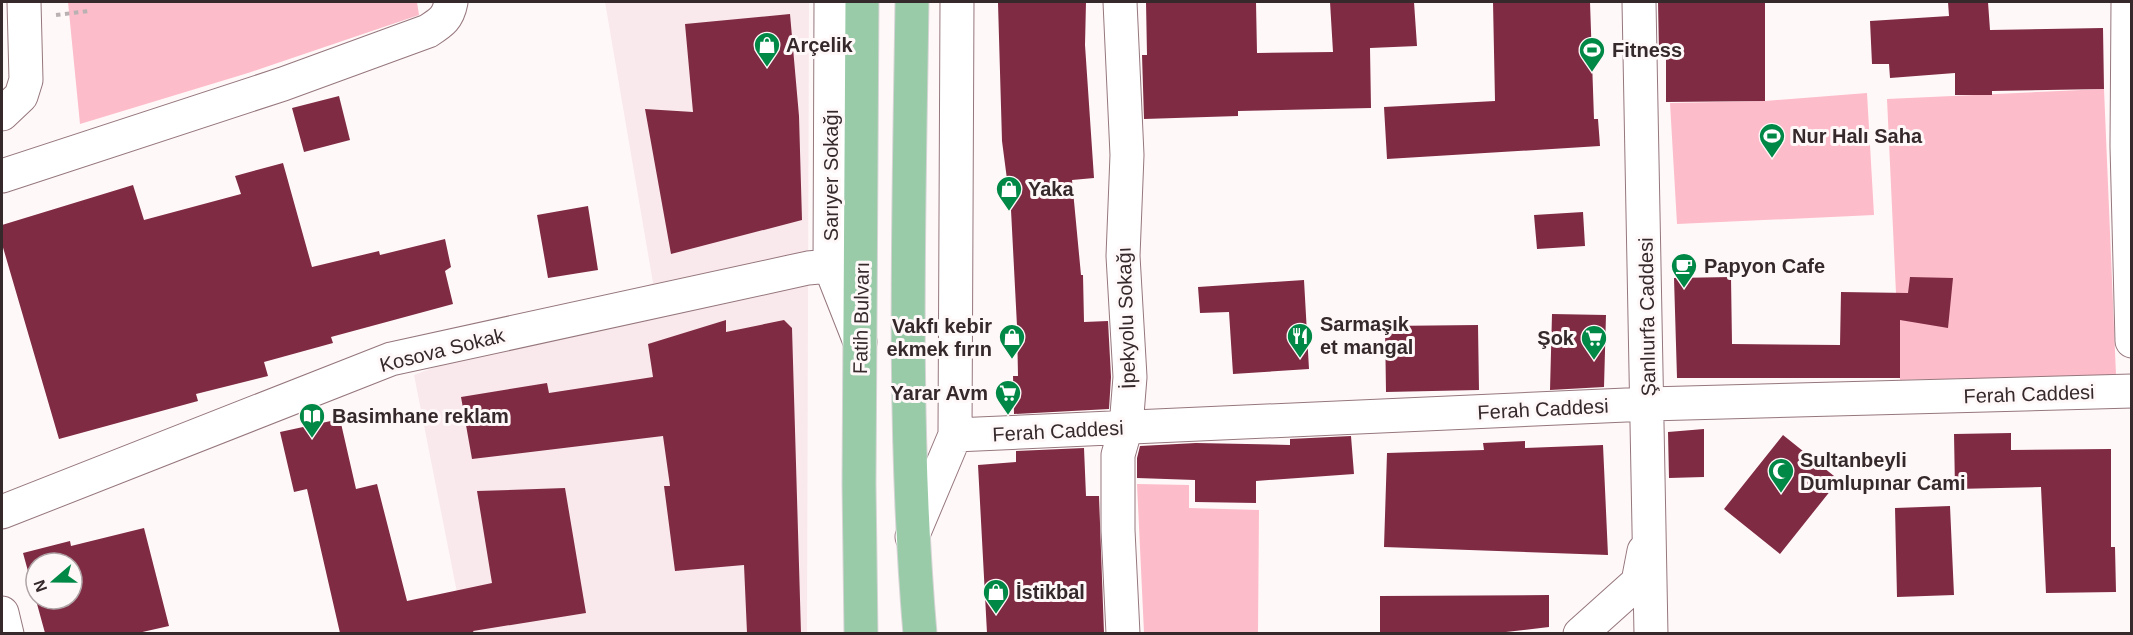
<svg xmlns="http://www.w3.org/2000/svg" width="2133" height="635" font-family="Arial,sans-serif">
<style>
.built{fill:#fae9ec}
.green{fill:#fdbcc9}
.building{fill:#802b44;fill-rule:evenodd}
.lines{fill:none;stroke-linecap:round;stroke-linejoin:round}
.minor-casing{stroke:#95777d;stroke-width:35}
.major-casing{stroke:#d7d4d5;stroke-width:35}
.path{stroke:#bab1b3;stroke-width:4;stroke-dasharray:4.5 4.5;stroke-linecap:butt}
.minor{stroke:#fff;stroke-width:33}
.major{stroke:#99cba9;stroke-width:33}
.labels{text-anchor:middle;stroke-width:6;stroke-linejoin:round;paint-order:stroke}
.poi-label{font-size:20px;font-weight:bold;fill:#36292c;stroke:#fff8f9;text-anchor:start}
.street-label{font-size:20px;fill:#36292c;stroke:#fff8f9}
</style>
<rect width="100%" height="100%" fill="#fff8f9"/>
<path class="built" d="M605 2H809L807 633H465L414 375 653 283Z"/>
<path class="green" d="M68 2H417L419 15 248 73 80 124Z
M2104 89 2116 375 1900 380 1887 99Z
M1867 93 1874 215 1677 224 1670 103 1765 101Z
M1137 484 1189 485V508L1259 510 1258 633H1144Z"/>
<path class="building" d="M1086 2 1085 45 1094 178 1072 180 1081 275H1083L1084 322 1108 321 1111 377 1109 409 1014 414 1013 376H1018L1017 326 1011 210 1002 141 998 3Z
M1146 2H1256L1257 53 1333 52 1330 2H1414L1417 46 1370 48 1371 108 1238 111V116L1144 119 1142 55H1147Z
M1493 2H1590L1594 119H1598L1600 146 1387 159 1384 107 1495 101Z
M1658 2H1765V101L1666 102V53L1659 52Z
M1948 2H1988L1990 30 2103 28 2104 89 1992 91V95H1955V73L1890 78 1889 64H1872L1870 21 1949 16Z
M790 14 799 116 802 220 671 254 645 109 693 112 685 24Z
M339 96 350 140 304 152 292 108Z
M283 163 312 267 379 251 380 255 445 239 451 267 445 271 453 304 331 337 333 343 264 362 268 376 196 394 198 401 59 439 2 244V225L133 185 144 220 241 194 235 176Z
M588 206 598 270 548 278 537 215Z
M1583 212 1585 246 1537 249 1534 215Z
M1731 277 1732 344 1840 345 1841 292 1908 293 1910 277 1953 278 1948 328 1900 320V378H1677L1674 278Z
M1304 280 1309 369 1233 374 1229 312 1200 313 1198 287Z
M1552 314 1606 315 1604 387 1550 390Z
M726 320V332L784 320 792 328 801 633H747L744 565 675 571 664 486H670L663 436 472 459 461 397 547 383 549 393 653 377 648 344Z
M1478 325 1479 390 1386 392 1385 326Z
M340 419 356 489 377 484 407 601 492 583 477 491 565 488 586 613 473 631 474 633H340L307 489 294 492 280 432Z
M1704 429V477L1669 478 1668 432Z
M2011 433V450L2111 449V547H2115L2116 592 2046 593 2041 487 1955 489 1954 434Z
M1783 435 1839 480 1780 554 1724 509Z
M1351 436 1354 474 1256 481V503L1195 502V480L1137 478V458L1140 446 1196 443 1290 445V439Z
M1525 441V448L1603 445 1608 555 1384 547 1387 453 1484 450 1483 443Z
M1084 448 1086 496H1099L1104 633H987L978 465 1016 462V451Z
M1950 506 1954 595 1897 597 1895 508Z
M144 528 169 626 138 633H45L23 553 70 541 71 546ZM36 563H72V599H36Z
M1549 595V627L1497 633H1380V596Z"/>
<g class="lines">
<g class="minor-casing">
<path id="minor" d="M831 2 830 266 860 342
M1120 2 1127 155 1123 256 1130 377 1126 427 1118 455V530L1123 634
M1639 2 1651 634
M2128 2 2127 146 2132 341
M2 114 21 96 26 80 24 2
M2 176 283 84 428 31C442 22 448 18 451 2
M955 435 1649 404 2132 391
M2 512 391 359 808 268 830 266
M912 537 955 435 957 2
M2 613 7 634
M1580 634 1638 582 1644 551"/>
</g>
<g class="major-casing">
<path id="major" d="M912 2C909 212 902 424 920 634
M861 634 859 484 862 2"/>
</g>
<path class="path" d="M56 15 89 11"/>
<use href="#minor" class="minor"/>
<use href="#major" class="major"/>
</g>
<defs>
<g id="shop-pin" transform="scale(1.35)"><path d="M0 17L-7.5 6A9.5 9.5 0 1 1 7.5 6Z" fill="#008946" stroke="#fff8f9"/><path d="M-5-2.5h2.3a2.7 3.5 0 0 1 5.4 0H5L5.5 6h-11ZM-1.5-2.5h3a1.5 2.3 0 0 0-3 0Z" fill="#fff"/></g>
<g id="stadium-pin" transform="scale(1.35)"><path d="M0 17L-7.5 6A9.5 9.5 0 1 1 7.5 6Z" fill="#008946" stroke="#fff8f9"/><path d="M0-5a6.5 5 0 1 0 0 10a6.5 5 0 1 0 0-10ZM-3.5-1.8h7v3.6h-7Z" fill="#fff"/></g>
<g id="cafe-pin" transform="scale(1.35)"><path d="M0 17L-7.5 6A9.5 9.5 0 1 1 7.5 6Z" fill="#008946" stroke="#fff8f9"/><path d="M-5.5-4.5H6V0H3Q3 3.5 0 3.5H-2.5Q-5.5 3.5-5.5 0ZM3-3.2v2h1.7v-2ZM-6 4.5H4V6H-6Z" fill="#fff"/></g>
<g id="restaurant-pin" transform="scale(1.35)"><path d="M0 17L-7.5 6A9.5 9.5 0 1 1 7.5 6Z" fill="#008946" stroke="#fff8f9"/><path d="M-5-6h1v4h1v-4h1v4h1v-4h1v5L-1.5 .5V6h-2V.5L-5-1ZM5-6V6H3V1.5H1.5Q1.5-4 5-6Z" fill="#fff"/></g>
<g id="supermarket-pin" transform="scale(1.35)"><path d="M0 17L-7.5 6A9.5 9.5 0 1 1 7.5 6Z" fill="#008946" stroke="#fff8f9"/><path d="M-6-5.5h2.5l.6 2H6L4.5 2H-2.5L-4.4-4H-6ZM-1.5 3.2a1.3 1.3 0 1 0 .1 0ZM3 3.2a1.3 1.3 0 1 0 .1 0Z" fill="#fff"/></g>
<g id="library-pin" transform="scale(1.35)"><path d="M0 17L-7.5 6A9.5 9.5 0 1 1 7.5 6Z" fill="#008946" stroke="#fff8f9"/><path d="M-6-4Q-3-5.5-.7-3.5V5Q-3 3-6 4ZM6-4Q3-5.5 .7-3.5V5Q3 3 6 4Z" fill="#fff"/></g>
<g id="mosque-pin" transform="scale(1.35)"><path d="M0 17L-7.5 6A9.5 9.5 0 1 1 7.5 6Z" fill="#008946" stroke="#fff8f9"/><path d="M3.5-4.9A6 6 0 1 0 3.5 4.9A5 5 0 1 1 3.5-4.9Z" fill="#fff"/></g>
</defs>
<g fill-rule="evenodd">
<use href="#shop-pin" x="767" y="45"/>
<use href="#stadium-pin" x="1592" y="50"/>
<use href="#stadium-pin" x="1772" y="136"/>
<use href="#shop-pin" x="1009" y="189"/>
<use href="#cafe-pin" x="1684" y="266"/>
<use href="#restaurant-pin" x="1300" y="336"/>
<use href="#shop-pin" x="1012" y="337"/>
<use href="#supermarket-pin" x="1594" y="338"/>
<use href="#supermarket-pin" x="1008" y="393"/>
<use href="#library-pin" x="312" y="416"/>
<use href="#mosque-pin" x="1781" y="471"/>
<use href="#shop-pin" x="996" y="592"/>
</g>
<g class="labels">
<g class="poi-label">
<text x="786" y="52">Arçelik</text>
<text x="1612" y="57">Fitness</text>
<text x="1792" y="143">Nur Halı Saha</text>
<text x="1028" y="196">Yaka</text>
<text x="1704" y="273">Papyon Cafe</text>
<text x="1320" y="331">Sarmaşık<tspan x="1320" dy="23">et mangal</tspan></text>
<text x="992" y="333" text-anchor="end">Vakfı kebir<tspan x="992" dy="23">ekmek fırın</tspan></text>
<text x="1574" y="345" text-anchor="end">Şok</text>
<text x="988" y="400" text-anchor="end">Yarar Avm</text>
<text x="332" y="423">Basimhane reklam</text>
<text x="1800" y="467">Sultanbeyli<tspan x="1800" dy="23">Dumlupınar Cami</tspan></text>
<text x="1016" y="599">İstikbal</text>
</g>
<g class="street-label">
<text transform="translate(831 175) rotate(-90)" y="7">Sarıyer Sokağı</text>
<text transform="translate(1647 317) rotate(-91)" y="7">Şanlıurfa Caddesi</text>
<text transform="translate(861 318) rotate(-89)" y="7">Fatih Bulvarı</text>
<text transform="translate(1126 318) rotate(-92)" y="7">İpekyolu Sokağı</text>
<text transform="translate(442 350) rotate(-14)" y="7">Kosova Sokak</text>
<text transform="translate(2029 394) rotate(-2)" y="7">Ferah Caddesi</text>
<text transform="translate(1543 409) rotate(-3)" y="7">Ferah Caddesi</text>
<text transform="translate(1058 431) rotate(-3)" y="7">Ferah Caddesi</text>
</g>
</g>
<rect width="2133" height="635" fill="none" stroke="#36292c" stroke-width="6"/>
<g transform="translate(54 581) rotate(250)"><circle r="28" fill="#fff8f9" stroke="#afa5a7" stroke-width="1.5"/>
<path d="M0-4.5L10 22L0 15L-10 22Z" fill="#008946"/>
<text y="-9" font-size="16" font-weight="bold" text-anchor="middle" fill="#36292c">N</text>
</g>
</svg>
